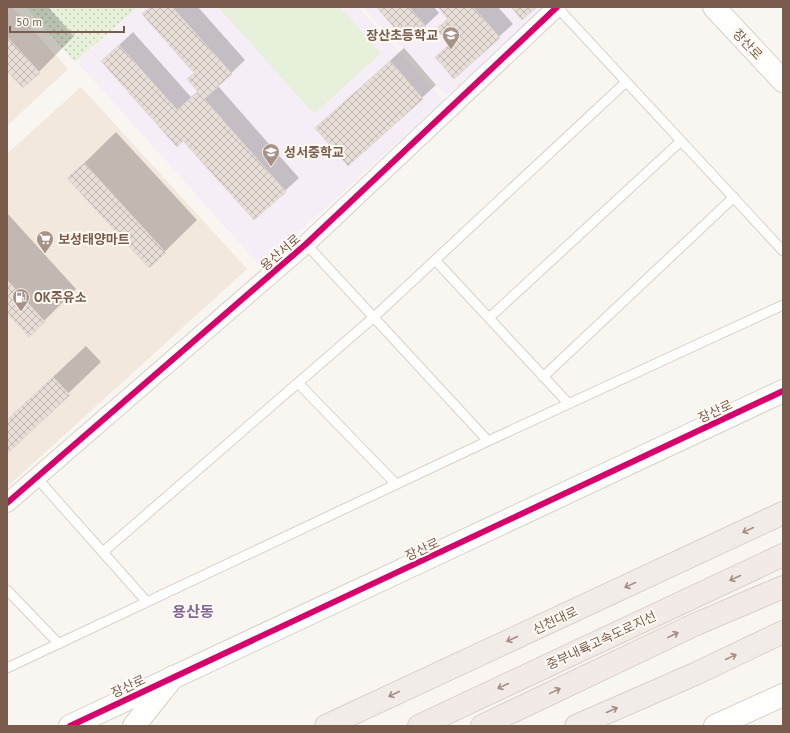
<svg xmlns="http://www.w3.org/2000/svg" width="790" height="733" font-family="'PT Sans','Noto Sans KR',sans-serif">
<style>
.residential{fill:#f2e8de}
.education{fill:#f6eef6}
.park{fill:url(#park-dots)}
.pitch{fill:#e7f0db}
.shadow{fill:#0003}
.building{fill:url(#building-cross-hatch);stroke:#e2d8d2}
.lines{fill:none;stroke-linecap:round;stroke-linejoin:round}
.service-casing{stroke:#d7d1cb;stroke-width:11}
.minor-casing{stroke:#d7d1cb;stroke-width:20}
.tertiary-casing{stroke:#d7d1cb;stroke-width:24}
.secondary-casing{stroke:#d9d2cb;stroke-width:24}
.trunk-casing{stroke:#dad1cc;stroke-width:24}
.motorway-casing{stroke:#dad1cc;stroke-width:24}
.service{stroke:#fefefd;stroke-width:9}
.minor{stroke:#fefefd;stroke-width:18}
.tertiary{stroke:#fefefd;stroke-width:22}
.secondary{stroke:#fefefd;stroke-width:22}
.trunk{stroke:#f2ece8;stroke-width:22}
.motorway{stroke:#f2eae7;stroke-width:22}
.cycleway-casing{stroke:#fffaf3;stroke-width:8}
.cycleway{stroke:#d6006c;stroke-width:6}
.oneway{stroke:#a48e83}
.labels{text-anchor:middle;stroke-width:4;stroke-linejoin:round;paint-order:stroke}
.poi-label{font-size:13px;font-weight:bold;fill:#7a5c4d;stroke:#fffaf3;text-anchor:start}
.street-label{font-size:13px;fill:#7a5c4d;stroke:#fffaf3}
.quarter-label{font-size:15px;font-weight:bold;fill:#846695;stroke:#fffaf3}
</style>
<defs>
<pattern id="park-dots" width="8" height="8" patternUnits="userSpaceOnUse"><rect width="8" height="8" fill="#e7f0db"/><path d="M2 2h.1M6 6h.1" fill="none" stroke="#c0c6b4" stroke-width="1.8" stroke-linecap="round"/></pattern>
<pattern id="building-cross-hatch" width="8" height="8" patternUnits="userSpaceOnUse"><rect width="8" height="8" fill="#e6ded7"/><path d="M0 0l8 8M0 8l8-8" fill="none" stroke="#bfb7b1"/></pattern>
</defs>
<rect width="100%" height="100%" fill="#f9f5f0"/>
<path class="residential" d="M7 7H12L68 69 7 126Z
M81 87 247 269 7 487V154Z"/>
<path class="education" d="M138 7H358L444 100 261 267 77 62Z
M363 7H546L452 93 445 95Z"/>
<path class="park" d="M26 7H138L75 62Z"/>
<path class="pitch" d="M218 7H340L381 53 314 114Z"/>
<path class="shadow" d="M7 7H48L74 36 39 72 7 69Z
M150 7H198L245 60 218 86 299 178 254 219 116 48 133 32 191 97 198 91 195 73Z
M377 7H434L439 13 408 42Z
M439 7H498L513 24 454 77 451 43 438 29 448 18Z
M404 48 436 85 348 165 316 128Z
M116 132 197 220 149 267 69 178Z
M7 213 76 289 29 336 7 312Z
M86 346 101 362 7 452V420Z"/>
<path class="building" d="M150 7H172L232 74 204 99 286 192 254 220 183 141 177 147 101 61 119 45 177 110 198 92 187 79 194 73 142 14Z
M376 7H409L426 27 408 43Z
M438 7H473L500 38 454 79 435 57 450 44 436 29 448 19Z
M511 7H537L522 20Z
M7 37 40 73 23 88 7 71Z
M390 61 423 99 348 166 315 128Z
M84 163 166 253 149 268 67 178Z
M7 280 45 322 29 337 7 313Z
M53 377 70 395 7 454V420Z"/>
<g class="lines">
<g class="service-casing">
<path id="service" d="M557 7 783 251
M306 244 488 441
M435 260 568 403
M489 318 681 141
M543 377 734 197
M298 383 396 484
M36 477 147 602
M103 552 374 317 626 82
M7 590 59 644
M7 668 488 441 783 305"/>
</g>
<g class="minor-casing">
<path id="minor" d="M7 503 306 244 557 7"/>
</g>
<g class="tertiary-casing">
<path id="tertiary" d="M714 7 783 81
M70 726 783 391
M715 726 783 695"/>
</g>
<g class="secondary-casing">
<path id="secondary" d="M134 726 173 677"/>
</g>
<g class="trunk-casing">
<path id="trunk" d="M326 726 783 513
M576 726 695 674 783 632"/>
</g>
<g class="motorway-casing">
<path id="motorway" d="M419 726 783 555
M482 726 694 625 783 587"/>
</g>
<use href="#service" class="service"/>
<use href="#minor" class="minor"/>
<use href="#tertiary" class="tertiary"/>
<use href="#secondary" class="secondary"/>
<use href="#trunk" class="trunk"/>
<use href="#motorway" class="motorway"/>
<g class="cycleway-casing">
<path id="cycleway" d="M7 503 306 244 557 7
M70 726 783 391"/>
</g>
<use href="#cycleway" class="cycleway"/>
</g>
<defs><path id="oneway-shaft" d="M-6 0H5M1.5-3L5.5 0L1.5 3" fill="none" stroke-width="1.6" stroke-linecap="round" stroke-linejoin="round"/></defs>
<g class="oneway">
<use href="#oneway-shaft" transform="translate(748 530) rotate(155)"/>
<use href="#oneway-shaft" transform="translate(735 578) rotate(155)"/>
<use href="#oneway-shaft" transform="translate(630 585) rotate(155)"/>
<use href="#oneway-shaft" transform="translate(673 635) rotate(-26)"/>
<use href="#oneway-shaft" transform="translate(512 639) rotate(155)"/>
<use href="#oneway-shaft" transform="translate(731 657) rotate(-25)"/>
<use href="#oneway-shaft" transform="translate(503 686) rotate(155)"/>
<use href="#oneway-shaft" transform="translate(555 691) rotate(-26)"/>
<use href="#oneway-shaft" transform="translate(394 694) rotate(155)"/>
<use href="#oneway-shaft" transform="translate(612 710) rotate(-24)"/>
</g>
<defs>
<g id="school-pin" transform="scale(0.9)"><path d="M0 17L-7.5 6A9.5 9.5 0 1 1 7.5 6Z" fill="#a69286" stroke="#fffaf3"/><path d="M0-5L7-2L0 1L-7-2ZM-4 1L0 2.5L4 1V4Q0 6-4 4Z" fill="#fff"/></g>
<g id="supermarket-pin" transform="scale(0.9)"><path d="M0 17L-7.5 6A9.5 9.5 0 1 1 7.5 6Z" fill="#a69286" stroke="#fffaf3"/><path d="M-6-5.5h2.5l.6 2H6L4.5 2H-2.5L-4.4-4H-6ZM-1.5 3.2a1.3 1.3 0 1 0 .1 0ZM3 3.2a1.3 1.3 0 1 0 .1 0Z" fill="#fff"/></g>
<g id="fuel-pin" transform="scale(0.9)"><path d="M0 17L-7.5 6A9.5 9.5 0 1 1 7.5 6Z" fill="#a69286" stroke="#fffaf3"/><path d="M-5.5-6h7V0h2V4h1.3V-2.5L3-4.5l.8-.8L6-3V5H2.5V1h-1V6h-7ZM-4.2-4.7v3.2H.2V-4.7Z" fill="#fff"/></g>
</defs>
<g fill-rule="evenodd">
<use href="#school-pin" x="451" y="35"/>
<use href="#school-pin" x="271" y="152"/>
<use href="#supermarket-pin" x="45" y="239"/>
<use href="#fuel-pin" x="21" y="297"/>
</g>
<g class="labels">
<g class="poi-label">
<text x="438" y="40" text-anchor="end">장산초등학교</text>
<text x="284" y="157">성서중학교</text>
<text x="58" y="244">보성태양마트</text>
<text x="34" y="302">OK주유소</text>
</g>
<g class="street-label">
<text transform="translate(748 44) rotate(47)" y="5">장산로</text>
<text transform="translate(280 252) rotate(-41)" y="5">용산서로</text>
<text transform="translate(715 411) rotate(-25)" y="5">장산로</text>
<text transform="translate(422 549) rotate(-25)" y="5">장산로</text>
<text transform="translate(555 620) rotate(-25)" y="5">신천대로</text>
<text transform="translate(601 640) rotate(-25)" y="5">중부내륙고속도로지선</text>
<text transform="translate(128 686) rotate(-25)" y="5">장산로</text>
</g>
<g class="quarter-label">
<text x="193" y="617">용산동</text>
</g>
</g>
<rect width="790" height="733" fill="none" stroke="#7a5c4d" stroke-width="16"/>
<path d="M10 26v6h114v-6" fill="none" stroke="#7a5c4d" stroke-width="2"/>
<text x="16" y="26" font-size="12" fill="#7a5c4d" stroke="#fffaf3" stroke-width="3" paint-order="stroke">50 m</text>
</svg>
